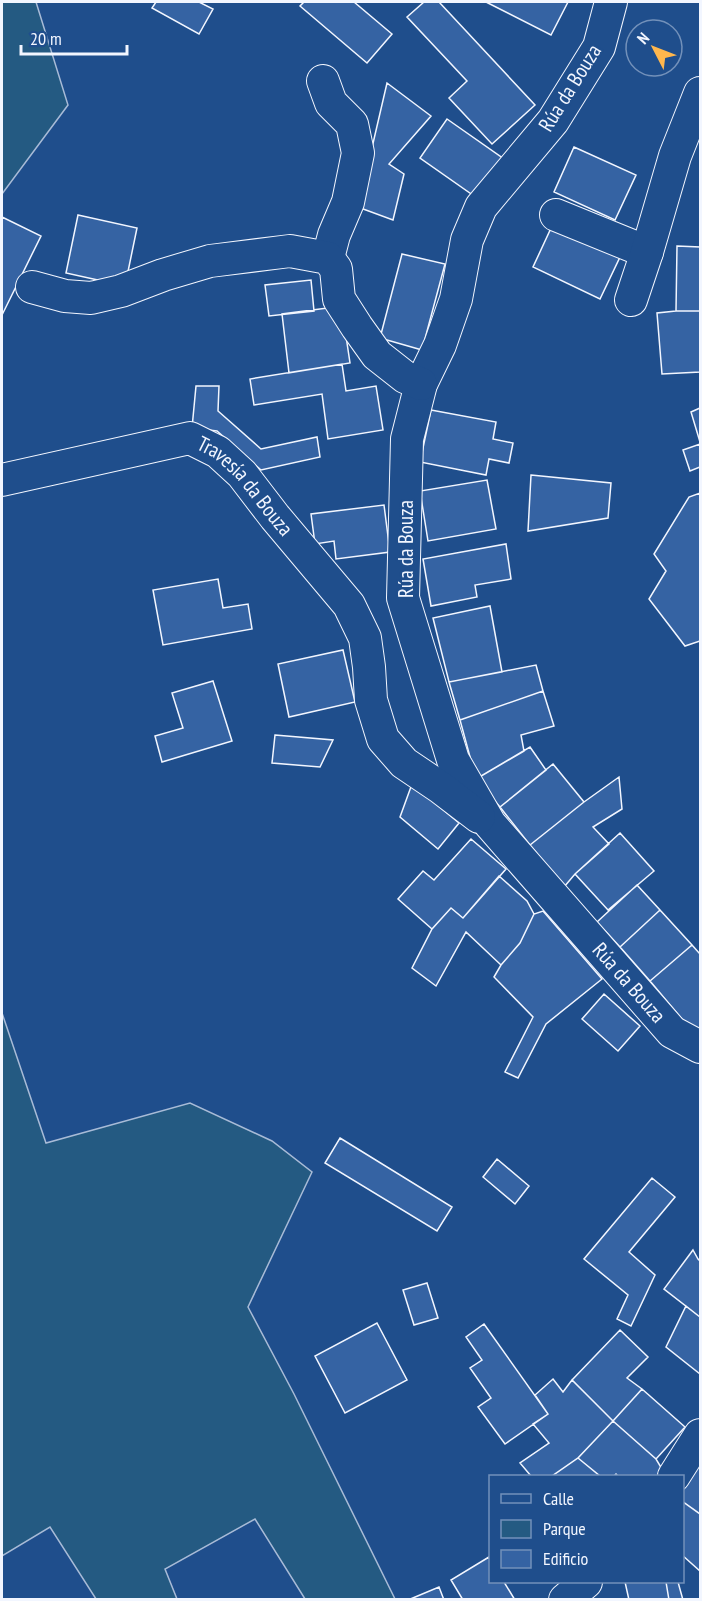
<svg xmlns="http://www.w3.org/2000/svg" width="702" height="1601" font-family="'PT Sans Narrow',sans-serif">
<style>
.green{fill:#245a82;stroke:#a8bbd7;stroke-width:1.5}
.building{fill:#3563a3;stroke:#f2f6ff;stroke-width:1.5}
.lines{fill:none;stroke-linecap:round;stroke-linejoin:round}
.street-casing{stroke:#f2f6ff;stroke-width:34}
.street{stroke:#1f4e8c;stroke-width:32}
.labels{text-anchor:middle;stroke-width:4.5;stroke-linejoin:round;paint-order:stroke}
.street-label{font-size:21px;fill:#f2f6ff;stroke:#1f4e8c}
</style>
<rect width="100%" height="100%" fill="#1f4e8c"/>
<path class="green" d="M2 2H36L68 105 2 194Z
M2 1013 46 1143 190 1103 272 1141 312 1172 248 1307 294 1394 395 1599H305L255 1519 165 1569 177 1599H96L50 1527 2 1556Z"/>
<path class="building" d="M156 2H199L213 9 199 34 152 8Z
M304 2H354L392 34 367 63 300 6Z
M424 2H439L535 105 492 144 449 98 467 81 407 17Z
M486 2H568L551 35Z
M387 83 431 116 389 164 404 174 393 220 355 206 371 152Z
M447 119 504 159 477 198 420 158Z
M574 147 636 175 615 220 554 192Z
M78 215 137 228 125 286 66 273Z
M2 217 41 236 2 315Z
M552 226 620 257 600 299 533 267Z
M677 246 700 247V311H676Z
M402 254 445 264 422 350 380 338Z
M311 280 314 311 269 316 265 285Z
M335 307 344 323 350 363 289 373 282 314Z
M676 311H700V372L662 374 657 313Z
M342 364 346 391 376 386 383 430 328 439 322 394 254 405 250 379Z
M196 386H219L218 411 261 449 317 437 320 457 261 470 217 431 192 428Z
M700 408V442L691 412Z
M431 410 496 422 493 439 513 443 509 463 489 459 486 475 420 462Z
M700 444V467L690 471 683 450Z
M531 475 611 483 608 518 528 531Z
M487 480 496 529 428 541 420 491Z
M700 493V641L685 646 649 599 666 571 654 554 689 497Z
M384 505 390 552 336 559 334 541 315 544 311 514Z
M506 544 511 579 475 585 477 597 431 606 423 559Z
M218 579 223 608 248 604 252 629 163 645 153 590Z
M490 606 502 672 449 682 433 618Z
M343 650 355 702 289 717 278 664Z
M536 665 543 691 460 720 449 682Z
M213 681 232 741 162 762 155 736 183 728 172 693Z
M543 691 554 726 521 735 524 751 476 779 460 720Z
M275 735 333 740 320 767 272 763Z
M530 747 546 770 500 807 476 779Z
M553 764 584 802 530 845 500 807Z
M619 777 622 809 593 827 609 844 575 874 564 887 530 845 584 802Z
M412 784 459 823 438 849 400 817Z
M620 833 654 871 608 910 575 874Z
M471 839 506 869 463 918 451 908 432 929 398 899 423 871 434 880Z
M499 876 527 901 534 914 520 943 501 965 466 932 436 986 412 968 432 929 451 908 463 918Z
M637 885 660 910 620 947 597 922Z
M660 910 692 945 650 981 620 947Z
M543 911 602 979 546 1024 518 1078 505 1072 533 1017 494 977 501 965 520 943 534 914Z
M692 945 700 954V1033L692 1031 650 981Z
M604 994 640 1026 618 1051 582 1019Z
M340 1138 452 1207 437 1231 325 1163Z
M497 1159 529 1186 515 1204 483 1177Z
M652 1178 675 1197 629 1252 655 1275 631 1326 617 1319 628 1295 584 1259Z
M693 1250 698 1259 700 1261V1317L664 1289Z
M427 1283 438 1318 414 1325 403 1290Z
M686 1306 700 1317V1374L666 1347Z
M377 1323 407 1380 345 1413 315 1356Z
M484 1324 548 1414 505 1444 478 1407 491 1398 470 1368 482 1360 466 1337Z
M620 1330 648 1357 627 1378 642 1389 613 1421 572 1380Z
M553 1379 563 1392 572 1380 613 1421 578 1458 552 1476H531L520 1463 549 1443 533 1424 548 1414 535 1395Z
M642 1389 685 1427 656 1459 613 1421Z
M613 1421 656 1459 665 1474 663 1476H618L616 1474 614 1476H600L578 1458Z
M578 1458 600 1476H552Z
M700 1460V1514L682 1501V1485Z
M682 1501 700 1514V1571L682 1555Z
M489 1557 490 1560V1582H504L515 1600H463L451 1580Z
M625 1582H666L669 1600H629Z
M666 1582H678L683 1600H669Z
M439 1587 444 1600H408Z"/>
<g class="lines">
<g class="street-casing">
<g id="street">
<path id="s1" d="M611 2 599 47 553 121 481 207 467 240 456 299 440 345 421 384 407 439 403 598 453 760 490 824 672 1032 700 1047"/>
<path d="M323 81 331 103 352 124 358 153 348 202 334 235 328 258"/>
<path d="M556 215 647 252"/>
<path d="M32 287 65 296 91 298 121 291 163 275 210 261 290 251 328 258 336 269 339 299 357 327 377 355 405 377 421 384"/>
<path d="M631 300 647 252 675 156 700 93"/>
<path id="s2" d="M2 480 190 438 218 452 242 474 275 517 349 605 365 638 369 667 371 700 383 739 404 763 441 788 479 817"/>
<path d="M674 1476 700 1435"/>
<path d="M565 1600 586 1582"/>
</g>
</g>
<use href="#street" class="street"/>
</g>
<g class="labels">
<g class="street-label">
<text transform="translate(570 88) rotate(-58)" y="7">Rúa da Bouza</text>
<text dy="7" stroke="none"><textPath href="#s2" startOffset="267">Travesía da Bouza</textPath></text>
<text transform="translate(406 549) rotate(-90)" y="7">Rúa da Bouza</text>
<text dy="7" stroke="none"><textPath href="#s1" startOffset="1104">Rúa da Bouza</textPath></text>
</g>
</g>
<rect width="702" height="1601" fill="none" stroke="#f2f6ff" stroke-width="6"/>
<rect x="489" y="1475" width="195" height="108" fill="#1f4e8c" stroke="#7391ba" stroke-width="1.5"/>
<rect x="501" y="1494" width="30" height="9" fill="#1f4e8c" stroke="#7391ba" stroke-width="1.5"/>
<text x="543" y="1505" font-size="18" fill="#f2f6ff">Calle</text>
<rect x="501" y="1520" width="30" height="18" fill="#245a82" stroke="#7391ba" stroke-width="1.5"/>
<text x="543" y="1535" font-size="18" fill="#f2f6ff">Parque</text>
<rect x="501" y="1550" width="30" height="18" fill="#3563a3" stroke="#7391ba" stroke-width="1.5"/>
<text x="543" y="1565" font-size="18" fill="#f2f6ff">Edificio</text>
<g transform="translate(654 48) rotate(312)"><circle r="28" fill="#1f4e8c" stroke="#7391ba" stroke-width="1.5"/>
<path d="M0-4.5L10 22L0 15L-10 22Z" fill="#ffb74d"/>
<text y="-9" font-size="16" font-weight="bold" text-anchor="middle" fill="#f2f6ff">N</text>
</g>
<path d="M21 45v9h106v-9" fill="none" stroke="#f2f6ff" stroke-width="3"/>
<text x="30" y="45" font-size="18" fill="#f2f6ff" stroke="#1f4e8c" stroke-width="4.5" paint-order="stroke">20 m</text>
</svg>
